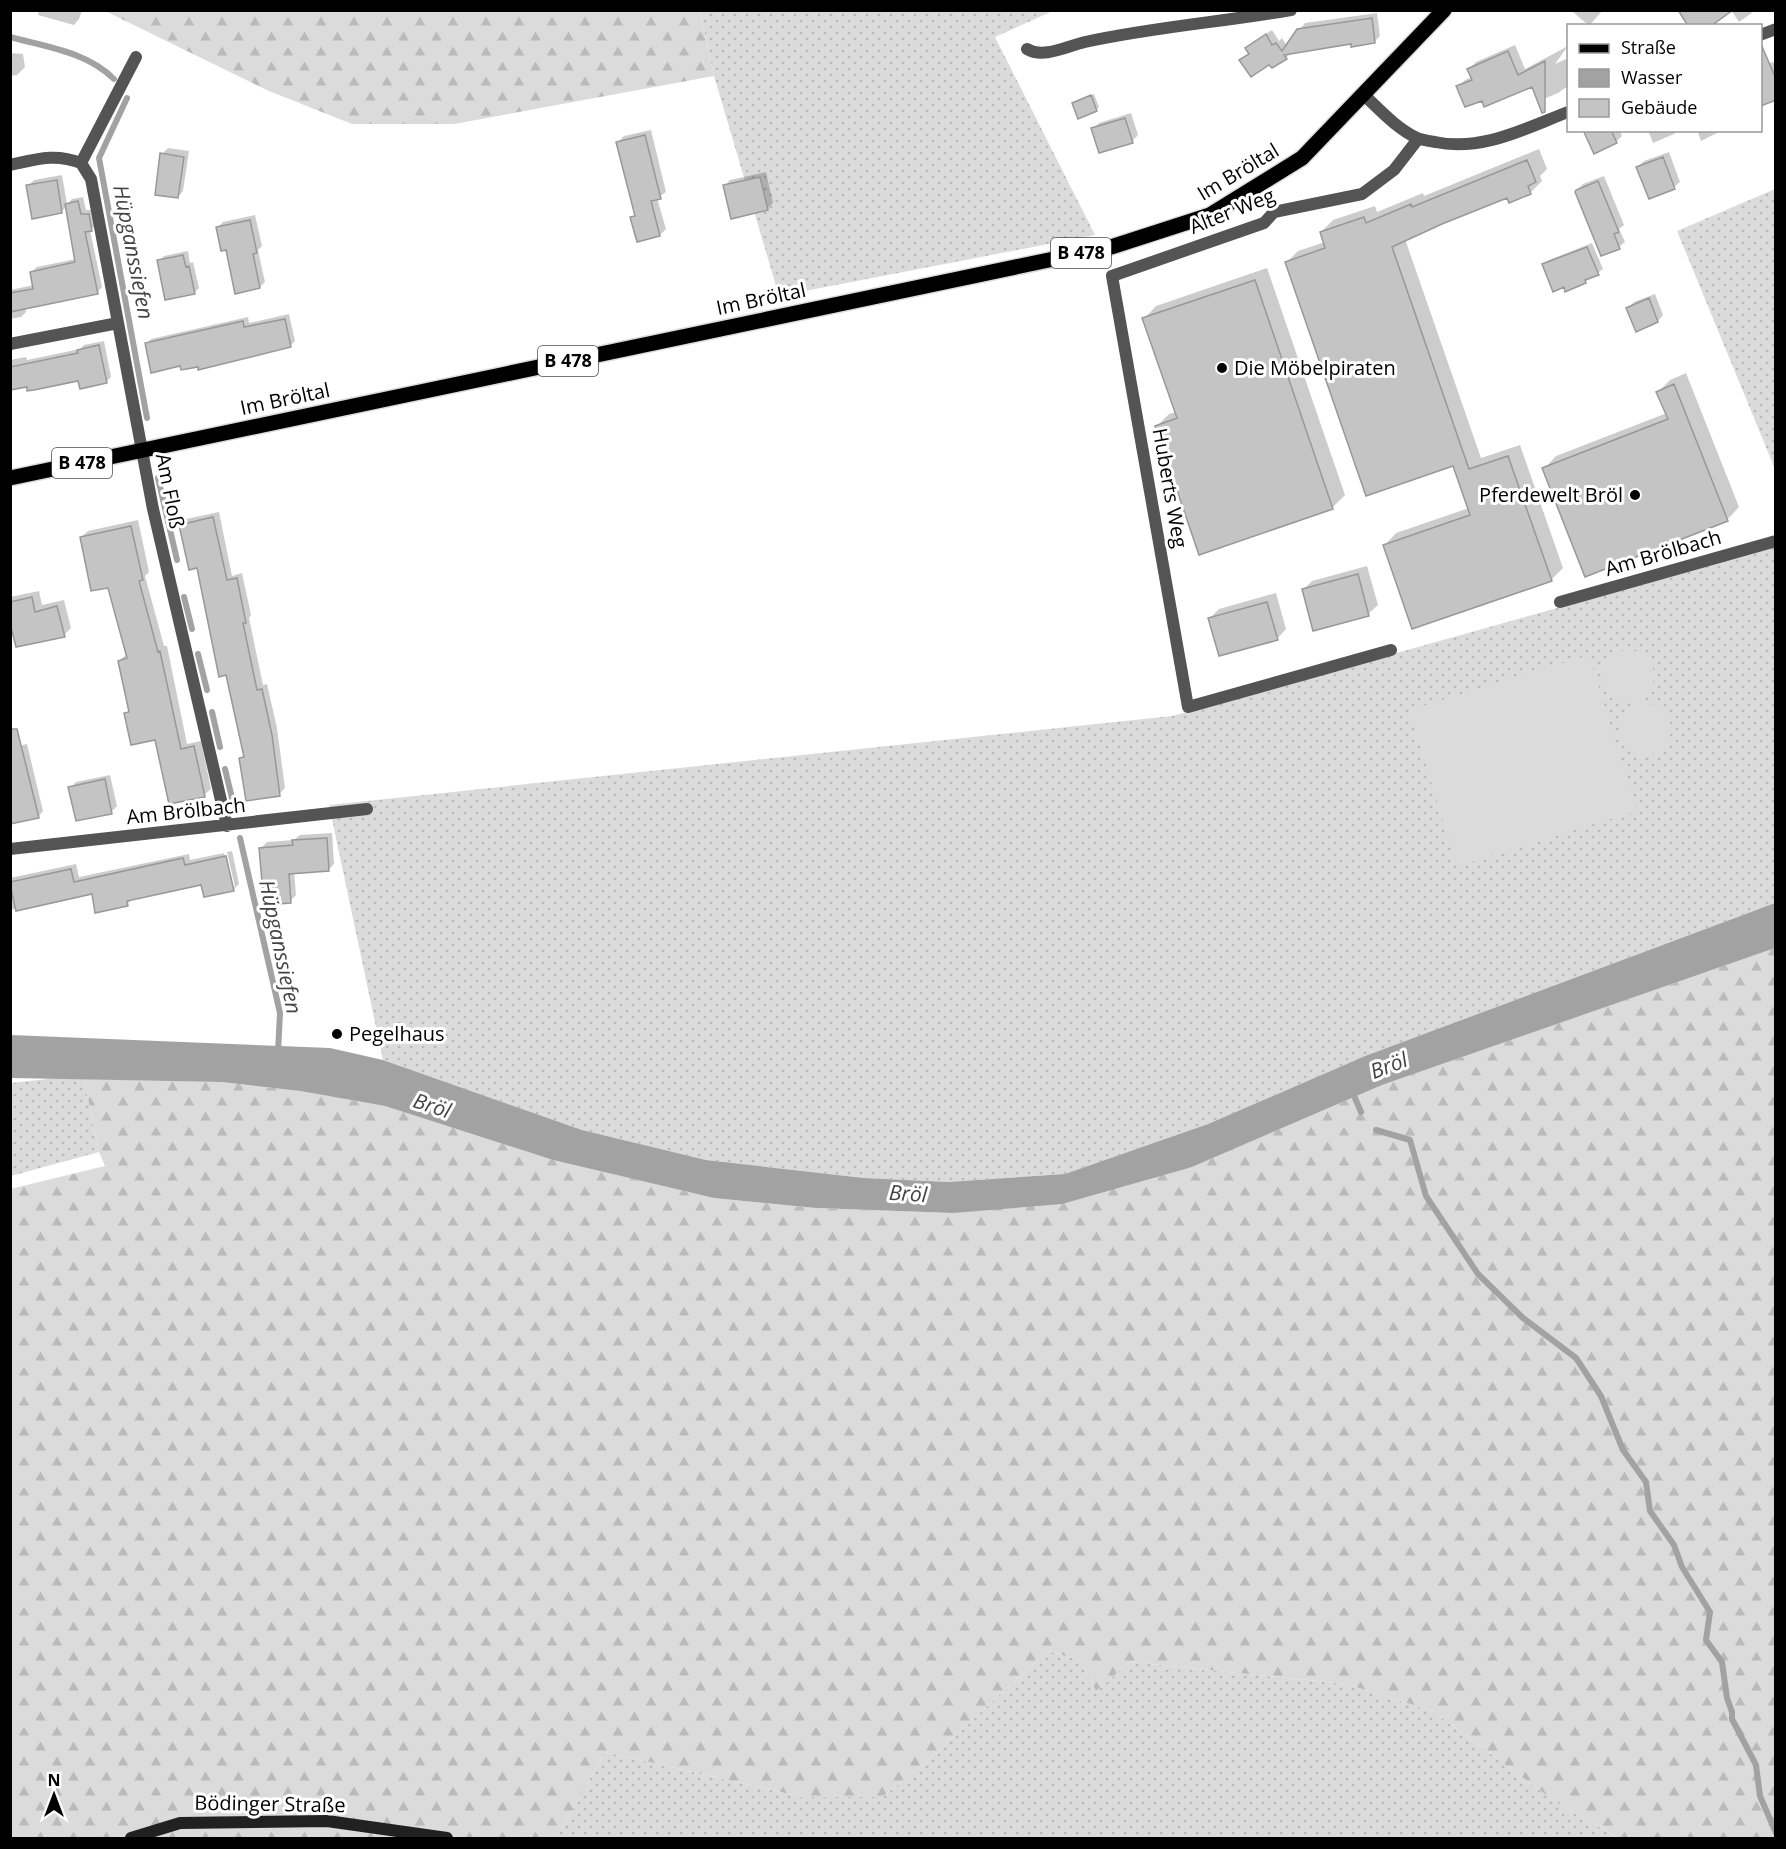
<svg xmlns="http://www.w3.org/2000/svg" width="1786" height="1849" font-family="'Open Sans',sans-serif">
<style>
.grass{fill:url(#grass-dots)}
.forest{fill:url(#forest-firs)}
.garden{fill:#dbdbdb}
.water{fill:#a2a2a2}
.shadow{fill:#0003}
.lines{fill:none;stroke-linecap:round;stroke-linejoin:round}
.stream{stroke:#a2a2a2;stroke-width:6}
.building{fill:#c4c4c4;stroke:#989898;stroke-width:1.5}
.primary-casing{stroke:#dbdbdb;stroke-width:18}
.street{stroke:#545454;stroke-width:12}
.secondary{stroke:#212121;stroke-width:12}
.primary{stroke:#000;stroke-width:15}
.poi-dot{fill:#000;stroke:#fff;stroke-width:2}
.labels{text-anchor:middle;stroke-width:6;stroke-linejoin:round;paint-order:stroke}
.shield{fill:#fff;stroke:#4c4c4c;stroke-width:1.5}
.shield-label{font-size:18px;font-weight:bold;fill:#000}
.street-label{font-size:20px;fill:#000;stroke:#fff}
.poi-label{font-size:20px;fill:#000;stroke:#fff;text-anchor:start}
.water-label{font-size:21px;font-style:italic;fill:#434343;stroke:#fff}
</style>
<defs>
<pattern id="grass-dots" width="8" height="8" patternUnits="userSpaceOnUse" patternTransform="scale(1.5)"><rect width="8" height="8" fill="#dbdbdb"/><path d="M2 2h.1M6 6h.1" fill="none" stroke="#bababa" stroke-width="1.8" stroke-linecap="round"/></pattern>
<pattern id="forest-firs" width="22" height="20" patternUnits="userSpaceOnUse" patternTransform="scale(1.5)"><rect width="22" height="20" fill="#dbdbdb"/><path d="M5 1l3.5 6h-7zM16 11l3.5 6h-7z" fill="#bababa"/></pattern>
</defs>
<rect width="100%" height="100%" fill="#fff"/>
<path class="grass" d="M700 11H1053L995 37 1095 235 779 296 714 76Z
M1775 189V469L1677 231Z
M1775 547V903L1365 1056 1208 1124 1065 1174 947 1182 864 1178 706 1160 582 1130 383 1060 329 805 1172 716Z
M57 1078 84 1079 99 1152 11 1176V1083Z
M1048 1651 1080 1660 1096 1691 1130 1662 1346 1684 1433 1711 1557 1803 1619 1838H556L605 1752 803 1797H882L921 1766Z"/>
<path class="forest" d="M105 11H700L714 76 454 124H352L269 91Z
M1775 948V1838H1619L1557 1803 1433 1711 1346 1684 1130 1662 1096 1691 1080 1660 1048 1651 921 1766 882 1797H803L605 1752 556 1838H11L10 1189 105 1166 99 1152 84 1079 222 1082 300 1091 385 1106 553 1160 714 1198 816 1208 953 1213 1192 1167 1382 1085Z"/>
<path class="garden" d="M1602 676a26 26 0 1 1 52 0a26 26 0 1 1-52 0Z
M1589 655 1637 811 1457 866 1409 710Z
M1619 729a26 26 0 1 1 52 0a26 26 0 1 1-52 0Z"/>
<path class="water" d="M1775 903V948L1382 1085 1192 1167 1062 1204 953 1213 816 1208 714 1198 553 1160 385 1106 300 1091 222 1082 11 1078V1035L330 1048 383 1060 582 1130 706 1160 864 1178 948 1182 1065 1174 1208 1124 1365 1056Z"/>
<path class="shadow" d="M39 10H82L79 19 74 25 38 15Z
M1571 10H1603L1589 26Z
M1731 10H1756L1739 22Z
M1377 13 1380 36 1374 42H1352L1291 53 1286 58 1270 63 1241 60 1250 52 1247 48 1253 42 1272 30 1279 41 1282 38 1287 46 1305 23Z
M1515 45 1525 69 1568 46 1555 64 1568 58V86L1558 93 1539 101 1533 85 1483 99 1458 87 1465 80 1472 77 1469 69 1476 62Z
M10 53 23 54 25 67 17 75 10 76Z
M1776 61V99L1760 104V67Z
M1094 94 1099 107 1096 110 1073 104Z
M1131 113 1138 135 1132 141 1093 129 1099 123Z
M651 130 666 192 657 198 666 229 660 235 632 218 636 214 618 142 624 136Z
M1585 130H1620L1622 136 1616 142 1595 152Z
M1648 130H1678L1674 134 1653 143Z
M1697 130H1723L1701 141Z
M168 148 189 151 183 191 178 197 162 154Z
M1539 149 1547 169 1540 176 1542 181 1530 193 1508 196 1405 239 1481 458 1520 445 1563 568 1551 580 1385 545 1396 533 1469 508 1454 464 1286 263 1298 251 1325 242 1321 232 1333 220 1375 206 1377 212 1423 193 1424 196Z
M1669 152 1680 182 1674 187 1650 197 1638 167 1644 161Z
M766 172 773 203 767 209 725 186 730 180Z
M62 175 67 204 72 199 83 197 86 210H94L97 225 90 230 102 287 97 293 25 307 26 312 21 317 10 319V290L34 285 31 272 37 267 76 259 67 206 62 211 28 186 34 180Z
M1604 176 1624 225 1619 229 1625 242 1619 247 1577 190 1583 184Z
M255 215 262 246 258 250 265 282 260 287 227 249 217 228 223 222Z
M1592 243 1603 269 1585 282 1544 265 1549 260Z
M188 251 190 263 193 262 199 288 194 293 159 261 164 256Z
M1267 268 1345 495 1332 508 1157 426 1169 414 1176 412 1144 319 1156 306Z
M1655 294 1663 315 1658 321 1628 308 1634 302Z
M289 314 295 341 290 346 199 365H181L146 344 151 339 248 317 249 323Z
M104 341 111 377 106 382 79 380 10 389V360L26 357 27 360 80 349 84 345Z
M1686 373 1739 507 1727 520 1544 469 1556 456 1667 413 1658 392 1670 380Z
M219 512 232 576 242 573 251 615 249 618 263 685 267 684 277 728 285 788 279 794 241 758 245 754 227 674 198 567 180 525 186 519Z
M138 520 149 572 145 576 164 646H167L187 744 201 741 211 789 204 795 156 739 126 713 130 710 119 661 127 654 109 586 81 537 88 531Z
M1367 566 1378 605 1368 614 1303 590 1312 581Z
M39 591 42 605 64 600 71 628 64 635 10 636V597Z
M1276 593 1286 629 1277 639 1210 618 1219 609Z
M27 744 43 811 38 817 10 748Z
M110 775 117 806 111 812 70 788 76 782Z
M332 833 334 864 328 870 294 872 296 895 290 901 261 848 267 842 294 840 300 835Z
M232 851 239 884 233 890 203 883 133 899 127 904 93 892 10 910V878L76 864 79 877 189 854 190 860 224 853 232 887H235L227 852Z"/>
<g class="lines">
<path class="stream" d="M10 37C47 47 87 52 114 79
M127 98 99 158 147 418
M158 478 177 560
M184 597 192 629
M198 654 207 690
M212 712 220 747
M225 769 232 798
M240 838 280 1013 278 1052
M1352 1091 1361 1112
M1376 1130 1410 1140 1426 1196 1478 1274 1523 1318 1576 1358 1601 1396 1623 1450 1646 1482 1650 1511 1674 1545 1682 1567 1710 1612 1706 1640 1722 1662 1727 1698 1732 1712V1719L1756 1765 1760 1796 1776 1833"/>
</g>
<path class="building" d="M1678 10H1733L1711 26H1688Z
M1372 18 1375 43 1351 47V44L1284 55 1287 59 1272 68 1269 65 1251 77 1239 60 1249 54 1245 48 1266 34 1272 45 1276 43 1282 51 1297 29Z
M1761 44 1776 79V100L1761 106Z
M1508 51 1518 75 1545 61V112L1542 113 1532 87 1484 107 1482 101 1465 107 1456 86 1472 80 1467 69Z
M1091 95 1097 111 1078 119 1072 103Z
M1125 118 1133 143 1099 153 1091 128Z
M1583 130H1611L1617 143 1594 154Z
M645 135 661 199 651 201 660 236 637 242 630 217 635 216 616 142Z
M160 153 184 157 178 198 155 195Z
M1663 157 1675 189 1649 199 1636 167Z
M1527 160 1536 182 1528 186 1531 194 1509 203 1507 198 1442 224 1392 247 1469 469 1508 456 1552 581 1412 629 1383 545 1470 515 1453 466 1366 496 1285 262 1325 248 1320 232 1364 217 1366 223 1411 204 1412 207Z
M760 177 768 210 731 219 723 185Z
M57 180 62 213 32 219 26 185Z
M1598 181 1619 232 1614 234 1620 249 1601 256 1575 192 1576 190Z
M78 201 81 214H89L92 231 85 232 98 294 10 312V293L33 289 30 272 75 262 65 204Z
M250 220 257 253 253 254 260 288 235 294 226 250 221 251 216 227Z
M1587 247 1599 275 1585 280 1586 283 1565 292 1564 287 1553 292 1542 264Z
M183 255 186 267 189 266 195 294 165 300 157 260Z
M1255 280 1333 509 1199 555 1155 426 1177 418 1142 318Z
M1649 298 1658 322 1636 332 1626 308Z
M285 319 291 347 198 370V367L181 370 180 366 151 373 145 343 243 321 244 327Z
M99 345 107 383 80 389 78 381 34 390 27 391V387L10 390V367L78 353 77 350Z
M1674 384 1728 521 1585 577 1542 468 1668 419 1656 392Z
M213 517 227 580 237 578 246 623H243L257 690 262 689 272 735 280 796 246 801 239 758 244 757 226 675 219 677 197 568 189 570 179 525Z
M131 526 143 580 139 581 158 652 160 651 181 749 194 746 205 797 169 804 155 740 131 745 124 713 129 712 118 661 127 658 108 588 91 591 80 537Z
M1358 574 1369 616 1313 631 1302 589Z
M32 597 35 612 57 606 65 637 16 647 10 623V602Z
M1267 602 1278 640 1219 656 1208 618Z
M10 729H17L39 818 10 824Z
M105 779 112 814 76 821 68 787Z
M327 838 329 871 289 874 291 903 264 905 259 848 293 845 292 840Z
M226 856 234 891 204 897 201 885 127 901 128 906 95 913 92 894 16 911 10 885V882L71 869 74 882 183 858 185 865Z"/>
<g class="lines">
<g class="primary-casing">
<path id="primary" d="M10 478 1111 247 1210 215 1302 158 1444 10"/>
</g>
<path class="street" d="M1760 35 1776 29
M1027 49C1044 59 1067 46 1085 42 1153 27 1222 22 1291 10
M136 57 81 163 91 179 153 509 227 826
M1363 94C1379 109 1396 128 1417 138 1422 140 1429 141 1435 142 1482 152 1526 128 1568 112
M10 165C37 159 55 153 81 163
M10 344 118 323
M1560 602 1776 541
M1391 650 1188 707 1112 276 1264 223 1274 212 1362 194 1394 170 1418 139
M10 849 367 809"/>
<path class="secondary" d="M131 1838 180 1823 327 1821 447 1838"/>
<use href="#primary" class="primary"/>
</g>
<g class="poi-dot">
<circle cx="1222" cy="368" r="6"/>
<circle cx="1635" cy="495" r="6"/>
<circle cx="337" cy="1034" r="6"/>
</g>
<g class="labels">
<g class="shield">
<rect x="1051" y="238" width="60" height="30" rx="4.5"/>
<rect x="538" y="346" width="60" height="30" rx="4.5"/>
<rect x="52" y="448" width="60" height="30" rx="4.5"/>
</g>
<g class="shield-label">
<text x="1081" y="259">B 478</text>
<text x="568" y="367">B 478</text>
<text x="82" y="469">B 478</text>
</g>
<g class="street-label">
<text transform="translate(1238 172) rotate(-31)" y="7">Im Bröltal</text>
<text transform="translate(1232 211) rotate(-22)" y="7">Alter Weg</text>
<text transform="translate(761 299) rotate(-12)" y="7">Im Bröltal</text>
<text transform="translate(285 399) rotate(-12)" y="7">Im Bröltal</text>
<text transform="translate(1170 488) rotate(80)" y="7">Huberts Weg</text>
<text transform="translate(170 491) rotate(79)" y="7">Am Floß</text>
<text transform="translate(1663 553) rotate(-16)" y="7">Am Brölbach</text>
<text transform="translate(186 811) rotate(-6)" y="7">Am Brölbach</text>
<text transform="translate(270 1804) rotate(1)" y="7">Bödinger Straße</text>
</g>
<g class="poi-label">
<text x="1234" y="375">Die Möbelpiraten</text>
<text x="1623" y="502" text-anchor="end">Pferdewelt Bröl</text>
<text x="349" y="1041">Pegelhaus</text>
</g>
<g class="water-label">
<text transform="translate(133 252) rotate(79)" y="7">Hüpganssiefen</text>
<text transform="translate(280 947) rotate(78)" y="7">Hüpganssiefen</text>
<text transform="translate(1389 1066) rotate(-21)" y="7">Bröl</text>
<text transform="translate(432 1106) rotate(18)" y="7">Bröl</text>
<text transform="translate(908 1194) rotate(4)" y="7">Bröl</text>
</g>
</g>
<rect width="1786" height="1849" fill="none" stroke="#000000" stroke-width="24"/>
<rect x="1567" y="24" width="195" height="108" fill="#ffffff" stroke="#999999" stroke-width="1.5"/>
<rect x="1579" y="44" width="30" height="9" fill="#000000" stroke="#999999" stroke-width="1.5"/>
<text x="1621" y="54" font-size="18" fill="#000000">Straße</text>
<rect x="1579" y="69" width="30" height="18" fill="#a2a2a2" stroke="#999999" stroke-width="1.5"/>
<text x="1621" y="84" font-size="18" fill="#000000">Wasser</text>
<rect x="1579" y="99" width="30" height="18" fill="#c4c4c4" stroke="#999999" stroke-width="1.5"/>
<text x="1621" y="114" font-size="18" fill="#000000">Gebäude</text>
<g transform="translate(54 1795)" stroke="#ffffff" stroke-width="4.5" paint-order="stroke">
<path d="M0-4.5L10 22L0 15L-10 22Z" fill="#000000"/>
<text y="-9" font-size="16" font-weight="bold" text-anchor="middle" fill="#000000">N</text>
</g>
</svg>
